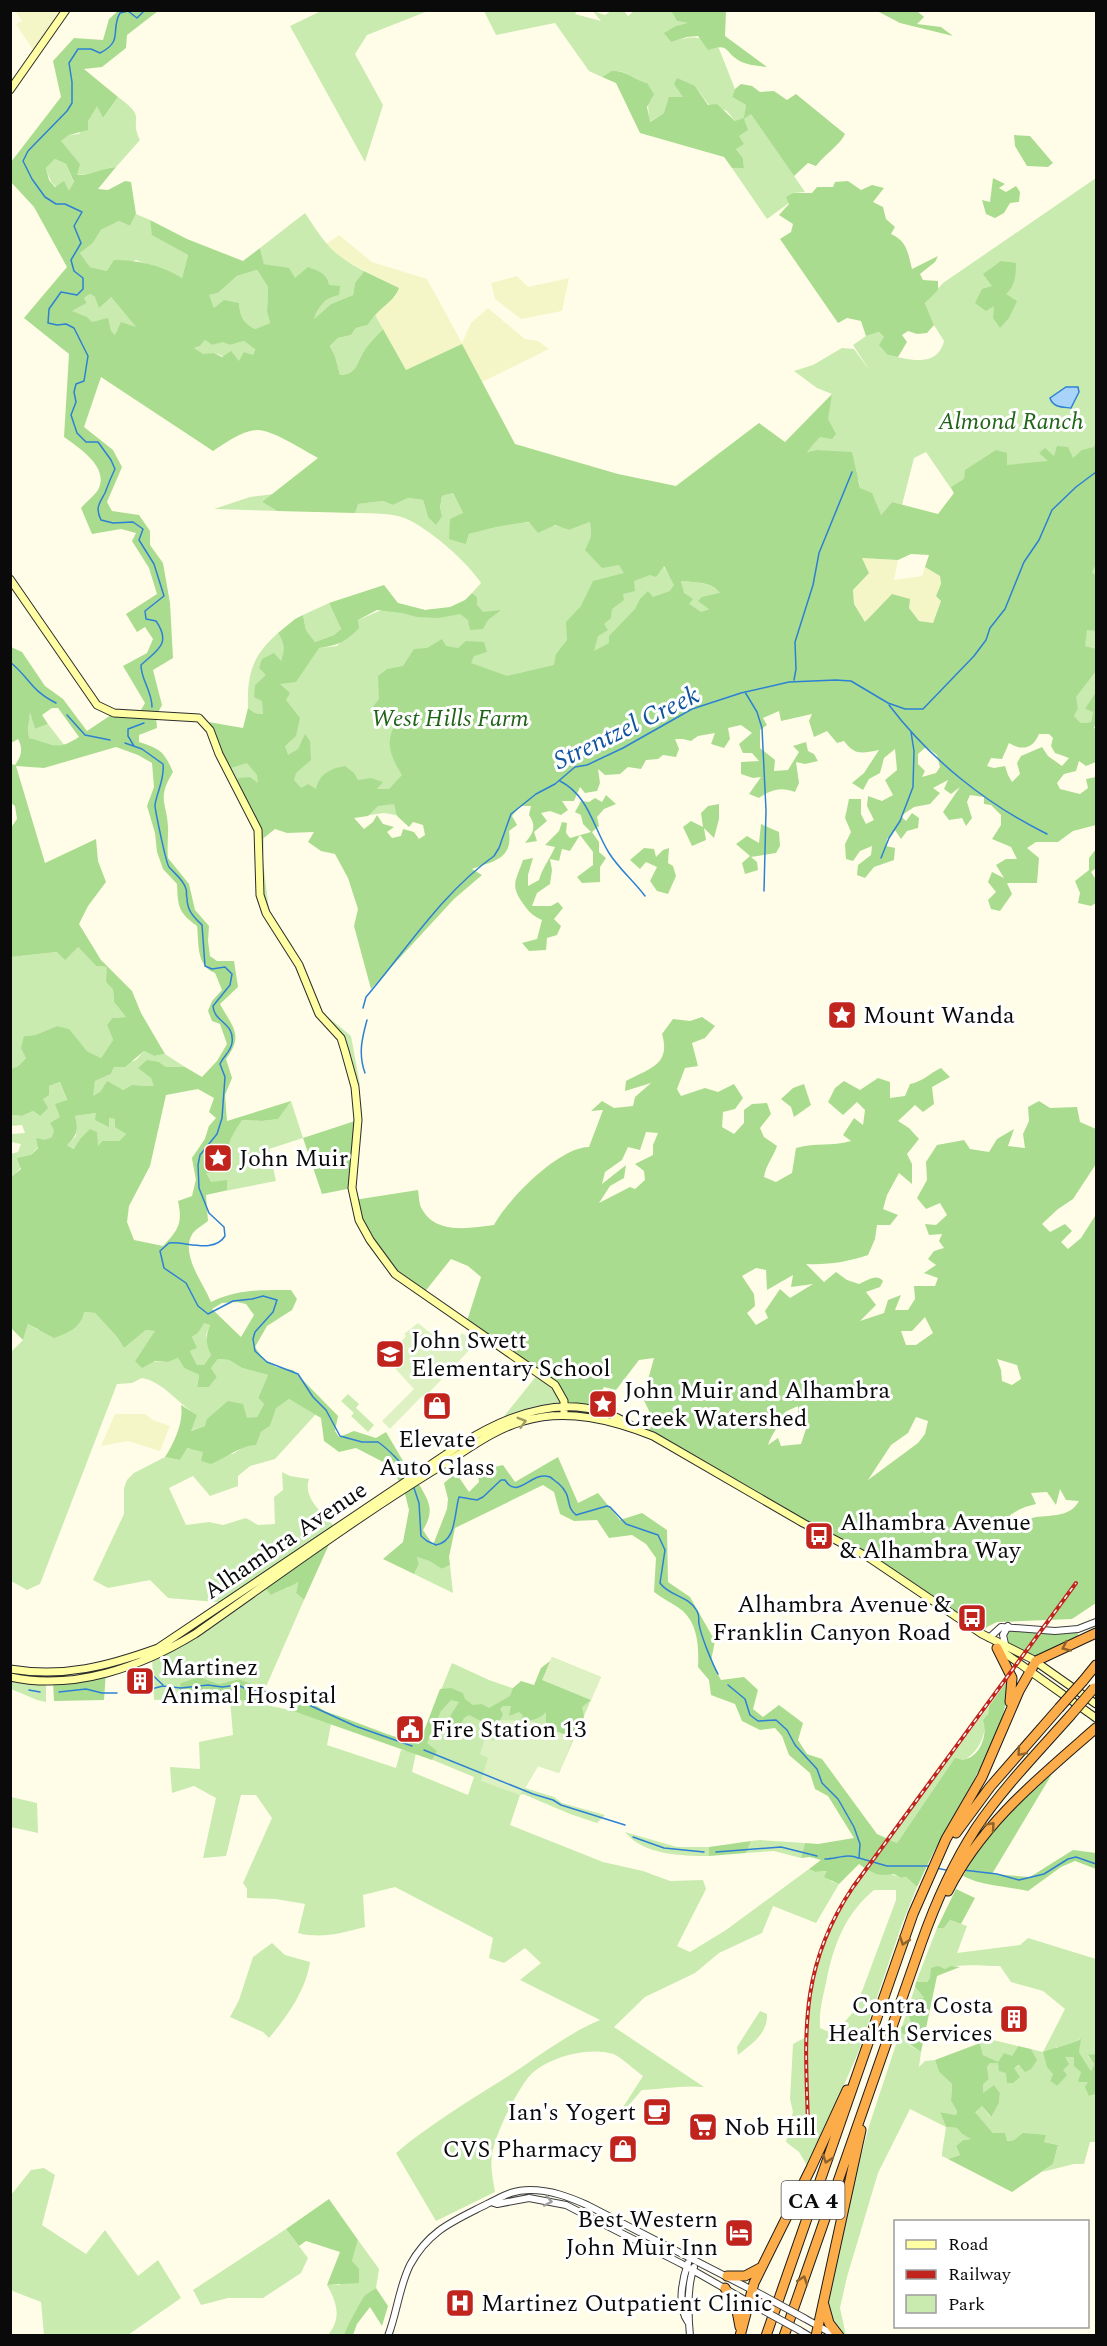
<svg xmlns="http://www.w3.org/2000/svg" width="1107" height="2346" font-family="Spectral,serif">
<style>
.farmland{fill:#f5f6c7}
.green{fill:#c9ebb0;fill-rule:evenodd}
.forest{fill:#aadc8f;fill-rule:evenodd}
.pitch{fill:#ddf1c2}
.water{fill:#a9d4f9;stroke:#2d81d4;stroke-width:1.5}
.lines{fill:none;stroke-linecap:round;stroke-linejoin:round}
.stream{stroke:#2d81d4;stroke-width:1.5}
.tertiary-casing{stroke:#3d3d3d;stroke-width:8}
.secondary-casing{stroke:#2c2c2c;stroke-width:9}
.motorway-casing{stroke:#1b1b1b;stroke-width:11}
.tertiary{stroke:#fff;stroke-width:6}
.secondary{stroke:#fffea3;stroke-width:7}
.motorway{stroke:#fcac48;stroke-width:9}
.rail-casing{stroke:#c0241c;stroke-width:4}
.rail{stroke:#fff;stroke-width:1.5;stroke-dasharray:4.5;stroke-linecap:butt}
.tertiary-bridge-casing{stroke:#3d3d3d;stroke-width:8;stroke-linecap:butt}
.motorway-bridge-casing{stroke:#1b1b1b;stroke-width:11;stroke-linecap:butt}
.tertiary-bridge{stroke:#fff;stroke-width:6}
.motorway-bridge{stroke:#fcac48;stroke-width:9}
.oneway{stroke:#9d9c66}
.oneway2{stroke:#8f632c}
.oneway3{stroke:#9d9d9d}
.labels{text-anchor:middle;stroke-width:6;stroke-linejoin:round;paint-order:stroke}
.shield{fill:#fff;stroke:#545454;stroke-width:1.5}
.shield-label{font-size:22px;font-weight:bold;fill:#0a0a0a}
.park-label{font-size:24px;font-style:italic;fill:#216419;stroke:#fff}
.poi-label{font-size:24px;fill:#0a0a0a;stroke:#fff;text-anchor:start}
.street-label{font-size:24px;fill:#0a0a0a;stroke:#fff}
.water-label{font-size:26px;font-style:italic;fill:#0f53a1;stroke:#fff}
</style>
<rect width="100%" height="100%" fill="#fffde8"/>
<path class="farmland" d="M15 11H66L35 53 16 24 22 21Z
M339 235 372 262 427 279 462 343 471 323 488 308 525 339 538 341 549 349 482 382 406 370 374 313 396 296 399 288 340 258 326 244Z
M517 276 528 287 569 278 562 311 521 319 495 299 491 283Z
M862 558 898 560 894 580 922 576 925 567 940 576 941 585 936 596 941 601 933 623 919 621 909 608 865 622 854 604 853 590 869 573Z
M115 1414H145L153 1420 170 1426 160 1451 128 1441 101 1446Z"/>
<path class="green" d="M321 11H428L367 35 355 54 383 105 365 162 290 26Z
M484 11H577L575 14 601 21 593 11 605 15 611 11H624L628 16 634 11H671L677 21 689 23 670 42C693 36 696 35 718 46L735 89 732 97 746 105 745 118 751 113 805 192 793 193 787 198 789 203 767 219 732 168 744 167 743 158 736 149 739 136 735 121 727 111 709 105 695 86 664 113 649 122 647 83C627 77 624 64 602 77L589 71 555 23 496 35Z
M118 97C149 119 128 117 140 140L116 167 108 168 96 173 76 175 61 141 69 135 79 134 97 105 103 118Z
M55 159 66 164 74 183 69 192C53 186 51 185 46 168Z
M1096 178V703L1085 709 1093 712 1091 722 1081 723 1074 716 1078 709 1075 697 1040 619 1025 629H1012L1023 620 1040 619 926 452 914 458 902 505 892 502 881 515 860 488 859 481 843 453 816 450 806 452C827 434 826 420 832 394L817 388 794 371 813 365 842 348 854 349 870 371 853 345 866 336 879 332 884 337 888 355C908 359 937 369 944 341L934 325 925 303 943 283Z
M305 213C325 243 331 254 364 271L355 283 353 295 331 304 313 320 319 305 332 297 329 285 295 278 275 266 264 264 260 248Z
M136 214 150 220 153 235 188 255 182 278 136 260 107 271 90 267 80 253 93 243 101 230 119 221 130 226Z
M257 270 268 287 267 312 270 323 255 329C243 323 240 316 239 303L214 308 208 295 218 293 237 276Z
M90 294 95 297H111L137 328 115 335 71 311 87 303 84 298Z
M374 313 383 329C377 335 371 341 366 348 357 360 358 375 340 375L335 356 330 346 338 338 351 335 356 328 368 325Z
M205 340 212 345 223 341 230 345 244 341 255 348 253 355 239 362 214 353 203 355 193 348 200 346Z
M414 394V404L404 412 391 404 386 416 378 427 371 421 369 409C385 411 399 401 414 394Z
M453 493 463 513 466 544 469 534C502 523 536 517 569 530L590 522 591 537 619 565 663 566 673 581 682 585 681 581C696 583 710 581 721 594L709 609 702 612 504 813 493 832 384 813 264 830 219 754 252 747 280 684 319 648 337 646 358 620 398 603 425 610 477 605V597L472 593 481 583C466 561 435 534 411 521 395 512 372 514 355 513L357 504 383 501 393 505 408 498 423 500 428 517 442 516 440 507 442 496Z
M274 494 262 502 277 511 214 509 250 497Z
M329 603 341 629 334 635 315 642 306 630 303 615Z
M278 633C285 643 287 655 278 665 275 668 269 671 267 675 261 685 263 703 263 714L255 713 248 708C247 674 252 656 278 633Z
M30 710 35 729 48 724 65 746H52L29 738 28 729Z
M264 838 263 861 269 910 292 945 322 1012 351 1036 360 1085 355 1087 341 1038 319 1014 299 965 282 939 260 895V841Z
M78 947 96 966 107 967 113 989 114 1002 126 1017 112 1018 107 1025 113 1040 101 1058 87 1051 69 1030 57 1026 35 1035 24 1036 26 1058 18 1066 11 1069 10 957 57 952Z
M144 1051 154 1056 165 1054 185 1067H166L159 1062 151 1078 155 1086 132 1085 123 1090 116 1087 101 1091 92 1097 95 1081 111 1074 114 1067 136 1060Z
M60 1082 67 1101 52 1137C34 1145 26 1166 11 1177V1154L18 1152 21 1144 11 1142V1134L25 1133 22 1125 11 1126V1115L22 1116 33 1111 40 1116 43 1099 49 1086Z
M291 1101 303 1138 269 1149 276 1181 199 1196 192 1158 205 1139 209 1126 220 1135 242 1120 262 1121 277 1119Z
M96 1113 109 1126V1118L116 1119 126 1134 119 1141H102L97 1147 80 1139 75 1149 67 1145 76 1136 77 1124 75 1116Z
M84 1312 95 1313 117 1337 124 1348 146 1330 156 1331 135 1361 168 1362 178 1358 184 1368 199 1375 197 1386 209 1387 217 1377 211 1368 218 1359 229 1360 242 1368 268 1375 258 1398 264 1404 257 1417 205 1426 190 1431 197 1415C178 1404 164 1382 142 1378L132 1383 117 1384 40 1584 27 1590 11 1581 10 1353 23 1340 28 1324 38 1330Z
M203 1322 210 1325 206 1335 211 1355 204 1365H197L190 1351 196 1348 192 1337 198 1333Z
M538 1374 555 1385 564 1406 501 1420Z
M348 1394 359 1404 356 1408 374 1425 368 1432 351 1416 354 1413 341 1401Z
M289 1399 316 1414 275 1459 250 1466 238 1476V1486L210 1496 193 1476 169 1488 186 1525 209 1522 223 1525 246 1518 258 1525 275 1524 274 1497 283 1490 282 1472 290 1476 309 1479C302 1499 325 1515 336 1528L228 1603 168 1598 150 1580 108 1588 93 1580 124 1514V1488L127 1480 134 1473 165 1457 180 1460 186 1448 233 1454 246 1445H255L261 1432 270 1426 275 1408Z
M417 1557 429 1561 442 1569 450 1565 453 1593 414 1574 419 1564Z
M298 1581 296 1593 304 1600 265 1689 239 1679 219 1684 200 1677 179 1691 182 1699 154 1700 152 1657 264 1586C279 1591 286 1591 298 1581Z
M552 1657 601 1677 559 1773 538 1766 525 1788 554 1797 562 1803 605 1815 597 1823 570 1814 523 1794 520 1795 510 1825 603 1862 643 1871 670 1881 703 1880 706 1889 677 1946 690 1952 726 1930 809 1869 815 1872 828 1871 831 1881 839 1884 816 1923 773 1906 762 1933 719 1953 695 1973 645 1997 614 2027 704 2087C684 2085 662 2089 642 2090L613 2123 643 2076C634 2070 623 2058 613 2054 588 2046 543 2058 527 2079 514 2097 496 2132 492 2155 490 2168 493 2179 495 2192L436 2221 396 2153C430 2124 472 2099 510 2075 539 2056 569 2033 600 2020L520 1980 541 1963 525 1948 504 1963 489 1958 493 1938 395 1887 363 1895 365 1927C342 1933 322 1939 298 1933L305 1904 276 1899 247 1898V1889L243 1883 272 1818 256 1795H241L226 1856 203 1858 216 1798 194 1786 172 1793 170 1767 200 1769 199 1742 233 1735 230 1699H237L290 1710 331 1724 327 1745 396 1768 401 1750 416 1752 452 1663 489 1680 535 1696ZM416 1753 474 1777 468 1795 412 1772Z
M10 1677 46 1682V1702L37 1700 11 1689Z
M989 1706C985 1728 985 1746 966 1759H955L897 1843 889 1839Z
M11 1797 37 1803 38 1833 11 1827Z
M625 1832 677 1847H709V1856C682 1856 643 1855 625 1832Z
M760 1840 805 1843 801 1858 774 1851 746 1853 751 1841Z
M866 1869C877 1877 890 1871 901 1878L906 1877 917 1887 902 1924 858 2053 808 2167 799 2152 786 2142 793 2112 790 2099 793 2044 806 2037C809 1969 827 1924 866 1869ZM874 1890H896V1900L855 2010 834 2034 820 2028C819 2008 823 1998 827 1978 834 1944 846 1913 874 1890Z
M950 1920 967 1926 957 1953 1020 1945 1028 1938 1096 1959V2054L1088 2056 1094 2064 1091 2071 1079 2052 1080 2039 1066 2047H1056L1053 2074 1050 2081 1057 2086 1063 2070 1064 2057H1074L1088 2081 1089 2096 1096 2094V2142H1090L1084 2164H1074L1042 2172 1053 2164 1058 2145 1044 2142 1045 2135 1006 2141 993 2133 974 2111 982 2106 990 2117 999 2103 1000 2093 994 2085 983 2094V2083L989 2079 987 2067 990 2063H996L983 2055 980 2043 989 2039 1018 2046 1012 2056 1013 2068 1036 2060 1031 2049 1043 2052 1065 2009 1043 1991 1011 1982 1000 1966C976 1966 943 1960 927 1982H916L937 1928H944Z
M272 1943 285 1955 310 1962C306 1990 287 2017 269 2038L263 2032 230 2017 239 2000 253 1957Z
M915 1987 924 1998 912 2021 909 2045 921 2052 919 2067 925 2061 935 2060 939 2072 952 2084 951 2101 957 2111 956 2115 940 2112 946 2127 957 2128 962 2134 972 2139 963 2140 956 2146 960 2155 948 2159 942 2156V2153L946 2127 910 2109 878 2173 847 2277 840 2308 846 2335H839L823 2300 869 2126Z
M760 2011 767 2014C768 2034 752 2043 738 2055L737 2047Z
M44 2168 55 2175 42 2225 86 2254 105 2230 138 2276 158 2260 181 2298 128 2335H44L41 2302 10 2290 11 2195 31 2170Z
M286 2229 308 2258 301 2273 263 2298H228L201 2305 193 2290Z
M358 2240 379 2269 376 2288C373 2290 367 2293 364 2296 360 2302 345 2330 344 2335H328C342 2318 337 2303 327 2285H340L352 2261Z"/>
<path class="forest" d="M118 11H158L127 35 126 48 102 67 84 69 118 97 103 118 97 106 88 121V130L69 135 61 141 80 164 77 175C93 175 102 168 116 167L98 189 108 190 125 181 131 182 136 214 130 226 119 221 101 230 93 243 80 253 90 267 107 271 114 260C138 260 161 265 182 278L188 255 152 235 150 220 187 239 243 261 260 248 264 264 289 268 295 278 308 267C318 271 327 273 329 285L340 286 339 295C325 298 318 306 314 319L331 304 353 295 355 283 364 271 399 288C394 303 377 308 368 325L356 328 351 335 338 338 330 346 335 356 340 375C358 375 357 360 366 348 371 341 377 335 383 329L406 370 462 344 515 444 618 474 676 486 759 423 785 442 832 394 828 419 836 434 832 439 820 437 807 452 816 450 852 452 860 488 872 493 881 515 892 502 938 514 954 493 951 487 964 479 965 470 996 450 1007 453V465L1048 461 1039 453 1045 448 1054 456 1057 446 1068 447 1073 458 1082 450 1094 447 1096 441V564L1092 572 1096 576V631L1087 630 1085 646 1096 649V671L1076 697 1078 709 1074 716 1081 723 1091 722 1093 712 1085 709 1096 692V726L1094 727 1096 731V762L1086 766 1079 761 1076 771 1064 774 1057 783 1060 789 1080 794 1088 788 1086 779 1096 777V825L1073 831 1058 842H1036L1027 848 1039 858 1037 883H1007L1012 894 1000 911 991 909 988 900 996 892 988 882 992 872 1004 878 996 865 1006 859H1017L1011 847 992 839 1001 825V815L991 805 984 804V797L970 795 967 802 972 818 966 826 962 818 949 820 943 812 960 787 951 794 944 789 948 780 933 788 940 793 930 804 914 807 901 816 906 821 912 813 919 818 918 828 907 831 901 839 895 830 887 839 886 846 895 848 894 860 874 867 865 878 857 875 858 865 871 855 872 846 860 851 853 861 846 859 845 844 851 832 845 818 849 799H861V814L866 824 874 820 867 806 868 796 882 801 893 795 885 780 897 770 895 749 884 758 880 773 869 779 863 790 852 783 864 773 879 750C862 753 855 756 844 741L837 743 827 731 814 737 809 721 812 714 781 721 779 711 763 718 767 725 760 730V748L775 760 774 771 788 770 799 752 793 746 806 742 808 751 814 754 818 761 805 764 796 762 799 783 795 792C781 787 772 789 759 798L749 794 761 777 753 778 741 774V762L759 761 752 753H743L739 744 752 733 741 725 728 728 730 739 724 748 711 744 715 733 698 736 691 741 683 739H675L679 749 676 757 663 755 658 759 646 760 641 769 628 767 620 774 605 775 598 769 600 783 597 791 585 793 580 787 574 801H562L568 810 561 815 550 811 541 813 547 821 534 832 537 841 525 843C533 833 537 827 529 815L531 806H520L512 816 517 825 509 831C513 859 494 861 472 869L482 875 454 899 371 989 354 926 358 909 348 878 335 854 321 851 308 842 314 832 287 833 275 829 260 841 234 782 239 778 250 777 258 783 257 775 247 763 227 769 203 721 243 728 248 708 255 713 263 714 262 701 254 697 255 685 266 675 259 668 262 659 274 653 281 661C285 650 285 644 278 633L295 619 303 615 306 630 315 642 334 635 341 629 329 603 384 585 398 603 425 610 450 607 465 600 472 593 477 597V605L483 612 501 610 488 620 483 629 470 630 468 620 460 614 439 618 417 617 402 613 377 610 358 620 359 628C347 641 337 646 319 648L296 682 280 684 290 693 286 700 300 718 296 736 285 746 288 755 298 749 305 734 310 741 311 760 296 773 294 780 301 788 308 784 316 789C320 773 330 769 345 766L354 773 358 780 371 778 383 782 377 789H389L402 775C391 757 384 743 396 723L388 724 386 713 380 714 371 709 379 699 378 676 387 669 403 666 414 649 427 648 442 639 446 646 458 648 466 641 484 642 487 652 474 656 471 663 507 676 554 665 556 654 567 640 566 622 581 606 593 581 624 573 619 565 602 568 585 550 591 537 590 522 569 530 555 525 538 533 529 522C508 524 489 528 469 534L466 544 449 539 450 519 463 513 453 493 442 496 440 507 442 516 436 525 428 517 423 500 408 498 393 505 383 501 358 504 355 513 277 511 262 502 318 458C305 451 271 429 257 430 241 431 226 443 213 451L101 377 84 427 113 450 122 467 107 502 112 511 139 515 150 531V545L163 563 170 603 173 658 153 670 162 705 156 716 157 728 139 735V742C160 749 164 751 173 772 155 801 169 804 168 833 168 841 167 849 168 858L189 884 195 910 209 926 208 941 210 956 217 961H234L238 987 220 1004C233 1028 244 1035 226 1059L232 1078 225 1095 227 1121 291 1101 278 1119 262 1121 242 1120C229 1139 226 1147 225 1171L206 1173 211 1182 227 1180V1190L206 1195 208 1221C203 1225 196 1229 193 1233 179 1253 204 1284 211 1302 239 1289 260 1290 291 1290L297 1299 292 1310 267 1326 255 1347 264 1360 276 1367 293 1370 338 1416 335 1431 339 1437 354 1431 376 1438 386 1432 413 1478 402 1485 387 1464 356 1448 339 1452 324 1441 321 1418 289 1399 276 1408 270 1426 261 1432 256 1445C241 1445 226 1458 211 1464L201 1461 203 1452 187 1448 180 1460 165 1457C174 1443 184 1422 181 1405L197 1415 191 1431 205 1426 207 1419 228 1401 243 1404 247 1418 257 1417 264 1404 258 1398 268 1375 242 1368 229 1360 218 1359 211 1368 217 1377 209 1387H197L199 1375 184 1368 178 1358 168 1362 155 1361 142 1368 135 1361 155 1331 146 1330 124 1348 117 1337 95 1313 84 1312C81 1328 68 1333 54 1338L28 1324 23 1340 11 1328V1177L21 1169 17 1158 31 1155 38 1148 36 1138 45 1140 52 1137 54 1130 50 1123 60 1117 55 1104 67 1100 60 1082 49 1086V1095L43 1099 48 1108 40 1116 33 1111 22 1116 11 1115V1069L18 1066 26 1058 21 1048 24 1036 35 1035 57 1026 69 1029 87 1051 101 1058 113 1040 107 1025 112 1018 126 1017 114 1002 113 989 106 982 107 967 96 966 78 947 65 960 57 952 11 957 10 829 17 819 15 806 11 803V764L15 765C22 756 23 748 18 739L11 743V647L22 652 45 686 63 699 87 731 114 713 138 715 145 703 123 666 147 653 153 639 145 627 137 632 126 614 157 594 149 568 132 541 136 533 121 529 92 534 81 508C86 502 94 496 98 490 110 467 79 448 64 437L69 354 24 318 67 267 34 207 10 181 11 162 61 97 53 61 74 38 103 40 109 19ZM55 159 66 164 74 182 69 191 64 181 55 187 49 180 46 168ZM257 270 268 287 267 312 270 323 255 329C243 323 240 316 239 303L224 300 214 308 209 295 218 293 237 276ZM90 294 95 297 99 308 111 297 136 327 121 322 115 335 111 331 108 318 92 322 87 317 72 311 87 303 84 298ZM205 340 212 345 223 342 230 345 244 341 255 349 253 355 244 352 239 361 231 351 222 357 214 353 203 354 194 348 200 346ZM911 554 929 555 925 567 940 576 941 584 936 596 941 601 933 623 919 621 909 608 910 599 892 594 865 622 854 604 853 590 869 573 862 558 898 560ZM664 566 674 585 670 591 653 597 648 591 640 599 635 609 609 636V643L594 651 598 636 608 630 604 624 611 618 612 609 624 600 623 594 635 591 634 581 650 575 656 577ZM681 581C696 583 710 581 720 593L702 597 698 601 709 609 701 612 689 604 693 599 684 593ZM52 708H58L79 737C55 752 54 744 29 738L28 729 30 712 35 729 48 724 42 715ZM1039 734H1049L1053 738 1051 746 1055 753 1069 758 1062 766 1048 756 1042 747 1021 756 1017 763 1020 774 1012 782 1008 775 1005 766 994 768 987 766 991 758 1002 759 1009 743C1022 751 1033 749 1039 734ZM116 747 138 755 152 763 154 787 147 806 155 833 157 852 163 869 177 884C178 907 178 912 197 926 199 943 196 966 215 973L222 990 212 1001 208 1011 212 1021 220 1024 227 1044 217 1061 202 1077 185 1067H166L159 1062 147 1060 138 1068 151 1078 154 1086 132 1085 123 1090 107 1081 101 1091 93 1096 95 1081 111 1074 114 1067H125L144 1051 154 1056 165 1054 141 1013 132 991 101 960 79 924 88 906 106 882 98 861 96 839 45 863 16 766 44 768ZM926 747 937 755 940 767 936 773 922 777 925 771 918 764V754ZM394 804 397 816 409 827 413 822 423 825 425 835 419 839 414 832 403 829 401 836 392 838 387 832 394 827 383 824 377 815 373 822 364 829 354 818 368 816 378 806ZM198 1089 214 1098 209 1112 216 1118 209 1126 205 1139 192 1158 196 1179 192 1196 178 1201C183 1224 178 1230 163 1246L134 1240 127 1222 129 1206 150 1166 166 1095ZM96 1113 95 1120 109 1127V1118L115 1119V1127L126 1134 119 1141H102L98 1146 97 1132 90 1129 80 1139 74 1149 67 1145C77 1136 79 1129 75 1116ZM237 1302 246 1304 254 1315 241 1337 212 1309 222 1303ZM204 1323 210 1325C205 1337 206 1344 211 1355L204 1365H197L190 1351 197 1348 192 1337 198 1333Z
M671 11H726L725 36 767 67C759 66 745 65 738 60 724 51 729 43 708 50L698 36 687 37 671 42 664 33 676 26 688 23 677 21Z
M882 11H917L924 17 917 24 941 27 953 36 900 23 879 12Z
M612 71C628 71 633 79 647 83L654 94 647 107 650 122 664 113 669 97H683L674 84 677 78 695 86 708 105 717 104 735 121 744 118 746 105 732 97 735 89 741 84 752 86 760 92 774 91 787 100 796 94 845 134C841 144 824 155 816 166L808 163 794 176 751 114 744 119 748 130 739 136 744 144 736 149 743 158 744 168H732L724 157 640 133 616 83 602 77Z
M1014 135 1030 136 1053 163 1048 167 1027 166 1015 146Z
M993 178 1005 184 999 188 1006 192 1016 186 1020 192 1019 202 1010 203 1004 213 995 218 986 214 982 200 990 202Z
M848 181 861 190 872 185 884 188 873 202 883 207 886 219 895 227 891 234C907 241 908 253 912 269L938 256 935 262 920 274 923 280 938 281V290L925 303 934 325 927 333 917 334 908 331 902 335 907 342 898 357 888 355 879 345 884 337 879 332 866 336 861 321 847 318 838 323 780 239 791 232 793 224 779 215 789 204 786 197 793 193H812L817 187H833L835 182Z
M1001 261 1016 263C1016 276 1015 286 1006 294L1017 301 1009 318 1000 328 993 318 994 306 986 311 975 303 982 289 992 286 983 274Z
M606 795 616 804 604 809 597 817 599 826 592 832 599 842V852L606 858 600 867V882L582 883 577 877 593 865V852L580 835 570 851 562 849 559 861 550 859 552 870 550 884 537 893 532 906H551L558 902 563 908 554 919 561 926 557 935 547 938 546 950 529 951 522 943 537 939 542 920C533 916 530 913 524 905 510 885 515 883 523 860L533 858 528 875V886L539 880C542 868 550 859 555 847L545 845 559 831 562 822 567 823 566 833 570 838 591 832 583 824 581 815 575 812 581 801 589 802 595 798 602 802Z
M719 804V819L714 838 704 828 706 840 692 846 683 827 691 821 703 827 701 813 708 806Z
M761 824 779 832 780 846 776 853 751 857 757 862 758 870 745 874 742 863 750 856 736 844 747 836 759 843Z
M644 848 654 849 656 857 663 850 669 848 668 863 673 866 676 876 668 894 657 891 650 881 657 867 646 862 640 869 630 860Z
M1096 849V868L1091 872 1096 880V903L1091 906 1078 903 1080 893 1075 881 1089 870V858Z
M702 1017 715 1026 705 1038 692 1043 698 1066 685 1068 677 1089 681 1096 705 1088 718 1092 734 1084 743 1098 735 1109 723 1112 722 1127 734 1134 744 1123V1110L752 1104 767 1103 771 1114 760 1128 764 1137 777 1146C773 1158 766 1164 764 1177L776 1182 792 1173 796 1148C816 1142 831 1147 851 1141L843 1135 854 1118 863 1125 865 1110 857 1102 843 1115 828 1102 835 1088 844 1081 860 1090 878 1078 890 1082V1098L905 1096 910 1084C922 1082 930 1073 941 1068L950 1077 932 1087 934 1104 923 1112 915 1105 898 1121 909 1128 919 1139 907 1154 912 1164V1184L899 1173 887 1195 883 1209 898 1215 890 1225H877L875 1239 868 1255C847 1262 828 1265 806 1264L824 1282 836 1272 847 1280 859 1284C867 1281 876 1273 883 1281L880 1287 866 1292 876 1305 860 1321 884 1313 888 1300 901 1295 895 1310H908L915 1299 914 1286H935L938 1278 924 1273 936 1265 928 1259 934 1251 944 1248 939 1241 942 1234 929 1235 925 1224 936 1225 947 1215 940 1203 926 1209 917 1198 927 1180 926 1162 937 1145 964 1140 970 1149 989 1152 997 1139 1014 1129 1008 1146 1025 1148 1023 1134 1029 1121 1028 1107 1039 1101 1050 1108 1077 1107 1080 1122 1096 1129V1164L1073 1199 1058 1209 1042 1224 1050 1232 1065 1224 1072 1231 1061 1242 1068 1249 1081 1238 1095 1216 1096 1203V1603L1072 1619 997 1622 987 1627 982 1634 868 1557 653 1436 643 1422 650 1413 643 1398 654 1358 639 1360 616 1390 604 1387 595 1402 578 1407 564 1406 555 1385 466 1324 481 1277 468 1266 451 1259 423 1294 395 1274 370 1240 354 1200 418 1190C419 1196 419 1205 422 1209 436 1235 470 1228 494 1225 508 1199 559 1147 589 1147L603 1110 591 1111 602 1101 614 1108 633 1106 635 1097 651 1083 625 1091 626 1081C650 1068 671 1065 662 1034L673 1019 690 1021ZM646 1132 658 1133 653 1145V1155L635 1164 644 1171 645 1180 635 1189 630 1187 599 1203 610 1186 624 1178 626 1165 602 1184 605 1172 622 1160 628 1147 640 1150ZM756 1268 766 1270 767 1290 793 1275 791 1287 813 1284 790 1298 780 1289 765 1311 768 1318 756 1325 747 1313 755 1306 754 1294 742 1276ZM925 1317 933 1333 916 1345H906L901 1331H912ZM997 1359 1017 1365 1021 1379 1012 1385 1002 1381 1001 1370ZM798 1406V1424L806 1429 801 1444 781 1446 778 1438 768 1445C772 1432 781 1425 785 1412ZM916 1417 928 1421 925 1434 918 1443 868 1480 891 1445 908 1433ZM1060 1489 1066 1500 1079 1501C1069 1519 1049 1514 1032 1518 1023 1529 1012 1532 999 1531 1006 1514 1019 1508 1036 1504L1031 1493 1047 1492 1056 1505Z
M804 1084 811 1105 794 1117 791 1107 781 1099 793 1088Z
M358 1120 352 1188 322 1194 303 1138Z
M558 1457 578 1503 598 1493 620 1520 642 1513 667 1530 668 1582 690 1597 715 1641 711 1661 721 1680 744 1677 758 1690 753 1709 763 1717 779 1705 803 1723 798 1740 807 1754 822 1759 877 1834 897 1843 955 1758C959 1759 962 1760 966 1759 981 1755 988 1733 983 1720L988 1714 989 1706 1007 1681C1013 1723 959 1804 939 1842 931 1857 924 1872 917 1887L906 1877 901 1878 894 1874C878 1877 871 1873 859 1864L839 1884 824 1877 827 1871 815 1872 809 1869 821 1860 810 1857 801 1858 805 1843 818 1844 854 1838 828 1796 815 1789 810 1773 789 1755 782 1736 775 1728 760 1730 742 1721 735 1704 711 1695 709 1680 698 1667C699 1648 698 1625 683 1611 674 1604 663 1599 654 1592L656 1558 646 1544 632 1535 609 1538 597 1520 574 1521 560 1514 554 1492 543 1485 455 1528 449 1557 450 1565 442 1569 429 1561 417 1557 419 1564 414 1574 383 1559 403 1542 409 1510 404 1490 417 1481C428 1500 436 1509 423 1530L433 1545 447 1509 448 1499 444 1483 456 1473 469 1492 479 1482 478 1475 490 1468 503 1465 515 1482Z
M331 1540 304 1600 296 1593 298 1582C288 1589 280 1589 271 1595L264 1586Z
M1008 1626 1055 1631 1078 1629V1642L1036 1661 1005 1644V1631Z
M550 1661 543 1680 591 1700 582 1707 584 1717 573 1738 546 1727V1712C538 1720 531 1721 521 1721L523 1715 519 1712 509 1716 511 1706H503L500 1709 503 1714 498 1725 487 1718 481 1721 469 1715 464 1718 458 1731 445 1732 449 1718 459 1702 451 1700 441 1711 427 1743 437 1751 432 1760 290 1710 298 1700C317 1702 318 1710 333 1714 362 1724 389 1736 419 1744L440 1689 451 1688 463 1693 465 1699 473 1705 482 1704 489 1708 510 1696 513 1688 521 1681 534 1685 541 1668Z
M106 1672 104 1700 54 1701 53 1682Z
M200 1677 219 1684 239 1679 265 1689 259 1704 237 1699H182L179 1691 181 1683Z
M1052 1774 992 1874 1030 1877 1073 1850 1096 1853V1869L1075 1861 1061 1867 1028 1891C1006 1886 982 1886 963 1876 984 1835 1018 1804 1052 1774Z
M751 1841 746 1853 709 1856V1847Z
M956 1889 975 1898 961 1924 950 1920 944 1928H937Z
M938 1966 945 1969 951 1966 960 1967 937 1976 921 2052 909 2044V2035L902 2033 901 2027 911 2022 909 2015 917 2010 916 1999 924 1998 915 1987 916 1982H927L930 1978 931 1968Z
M1081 2039 1079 2052 1091 2071 1094 2064 1088 2055 1096 2054V2094L1089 2096 1085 2087 1088 2082H1078L1081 2072 1074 2066V2057H1065L1069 2064 1063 2070 1067 2075 1057 2086 1050 2081 1053 2074 1047 2067 1043 2052C1056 2047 1068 2046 1081 2039Z
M980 2043 983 2055 998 2062 1004 2053 1012 2056 1018 2046 1031 2049 1037 2060 1031 2069 1025 2072 1019 2065 1014 2068 1020 2077 1013 2083H1007L1006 2073 999 2071 998 2063H990L987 2067 989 2079 983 2084V2093L994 2085 1000 2093 999 2103 991 2117 982 2106 975 2112 993 2133H1005L1007 2141 1014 2140 1023 2133 1046 2135 1044 2142 1058 2145 1053 2164 1012 2192 948 2159 960 2155 956 2146 963 2140 971 2139 962 2134 957 2128 946 2127 940 2112 956 2115 957 2111 951 2101 952 2084 939 2072 935 2060Z
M329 2199 358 2240 352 2261 359 2269V2283L327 2285 340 2252 306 2241 299 2246 286 2229Z
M376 2288 388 2306 382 2326 370 2307 357 2324 353 2335H344C345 2330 360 2302 364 2296 367 2293 373 2290 376 2288Z"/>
<path class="pitch" d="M418 1323 450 1349 462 1333 476 1343 424 1398 422 1396 390 1429 382 1421 414 1389 390 1363 389 1356 406 1336 404 1334Z
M552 1657 601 1677 591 1700 542 1680Z
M500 1720 531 1721 573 1738 559 1773 538 1766 520 1795 481 1781 488 1758 480 1754 485 1738 494 1741Z"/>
<path class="water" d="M1066 387H1078L1079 392 1071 408C1063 407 1053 408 1050 398Z"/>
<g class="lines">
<path class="stream" d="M145 10 137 18 128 11 120 13C110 30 124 41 100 53L91 49H78L69 63 72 82V103L67 111 28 151 23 161 32 179 45 197 56 204H65L82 212 74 226 81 243 71 260 74 271 83 278V289L77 295 61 292 49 309 48 323 57 325 66 324 74 328 88 356 84 381 76 384 74 392 76 402 71 415 77 433 86 442H98L111 460 115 469C111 477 108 485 105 493 99 504 95 508 101 520L113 523 133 522 143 529 139 540 154 564 164 596 145 611 146 619 156 621C172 644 157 650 141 665 141 680 152 691 152 707
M10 662C30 678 30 690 56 703
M794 680 796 669 795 642 813 585 819 553 852 472
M745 692 757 712 762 728 766 810 764 891
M889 705C930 759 986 804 1047 834
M67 715 85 735 110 740
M125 743 142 749 163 764C165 779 157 791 155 805 155 810 166 863 169 867 175 874 184 880 186 889 187 890 186 897 187 898 187 911 194 917 202 925L205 966 212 969 225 967 232 974 230 985 213 1006C214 1023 235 1022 232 1043 231 1051 223 1057 220 1064L225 1077 222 1118 217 1134 200 1155 198 1165 199 1188 209 1213 224 1227 225 1236C214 1254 185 1241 169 1243L160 1251 164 1268 186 1283 198 1306 208 1314 233 1301 252 1299 263 1296 277 1300 273 1312 255 1332 253 1339 255 1351 267 1362 298 1374 313 1397 326 1410 340 1436 362 1442H378C387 1448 404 1465 410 1475
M134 746 128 736V729L144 723
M560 781C589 796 593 827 609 853 619 869 634 881 645 896
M881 858 889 838 900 821 913 787 914 751 911 732
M363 1008 366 997C407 949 442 893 494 856L499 848 511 814 536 794 555 784 575 767 587 765 623 748 692 709 741 693 789 682 836 680 851 681 888 703 905 709H923L974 656 986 640 990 628 1005 609 1024 562 1039 540 1052 510 1076 487 1096 472
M365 1073C358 1054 362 1038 367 1020
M414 1488 419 1503 421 1536 427 1541 436 1545C457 1541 454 1513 459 1497L477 1500 483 1497 501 1480H505C518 1501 531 1470 550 1477 552 1478 556 1482 558 1483 574 1497 564 1505 576 1515L607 1506 610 1507 626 1524 658 1535 665 1550 660 1583C670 1597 688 1595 697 1611 700 1616 698 1619 699 1624 701 1636 712 1663 718 1674
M146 1669 163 1685
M728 1685 745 1699 750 1715 758 1721 776 1720 787 1730 795 1745 817 1769 822 1783 838 1799 854 1827 860 1844 859 1858 887 1866H929
M151 1689 163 1686 181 1688 208 1685 222 1687 238 1685 246 1689 269 1692
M29 1690 40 1692
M59 1692 86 1689 102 1693H117
M298 1700 355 1726 412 1746
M424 1750 533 1794 553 1800 561 1805 625 1825
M633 1837 664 1848 704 1852
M716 1852 781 1847 817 1856
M825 1859C836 1859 848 1853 858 1858
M936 1868 946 1870
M963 1870 997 1874 1019 1880 1044 1874 1068 1859 1076 1857 1096 1864"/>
<g class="tertiary-casing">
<path id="tertiary" d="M989 1638 1001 1627 1055 1631 1078 1629 1096 1622
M1005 1644 1003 1635 1008 1626
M491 2202 497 2204 529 2198 566 2205 682 2264 752 2304
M688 2263C682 2280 677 2307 688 2322
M804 2318 836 2336
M799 2330 809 2336
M388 2336C397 2313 399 2287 410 2265 429 2230 454 2221 487 2204 502 2197 511 2190 530 2190 551 2190 569 2197 587 2205L762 2295
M690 2336C688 2315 687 2286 694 2267"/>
</g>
<g class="secondary-casing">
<path id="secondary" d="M10 90 66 10
M10 579 97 705 114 713 199 718 210 730 219 754 258 830 260 895 266 913 299 965 319 1014 341 1038 345 1051 355 1087 358 1120 352 1188 359 1220 370 1240 395 1274 555 1385 564 1401V1415
M999 1649 1096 1718
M10 1669C64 1678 108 1666 158 1648L463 1443C514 1411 576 1389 632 1426
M10 1677C74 1691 141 1667 195 1634 275 1578 353 1520 436 1469 465 1452 491 1430 524 1421 567 1408 612 1420 653 1436L803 1523 868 1557 982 1634 1032 1659 1096 1704"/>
</g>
<g class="motorway-casing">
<path id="motorway" d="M997 1648 1012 1678 1010 1702
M1083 1681 1096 1665
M956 1833 990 1787 1059 1708
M948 1891C982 1823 1040 1777 1096 1728
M727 2276H745L760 2268
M725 2288 737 2311 740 2327
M824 2305 829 2323 839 2336
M740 2336 754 2283 811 2168 847 2090
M766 2336 913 1914 946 1839 982 1777 1019 1691 1036 1661 1096 1633
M784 2336 921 1944C935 1904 952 1865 976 1828 1003 1788 1038 1752 1070 1716
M816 2336 861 2130"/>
</g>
<use href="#tertiary" class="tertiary"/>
<use href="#secondary" class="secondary"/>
<use href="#motorway" class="motorway"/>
<g class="rail-casing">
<path id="rail" d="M808 2123C805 2032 799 1967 853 1887L1076 1583"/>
</g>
<use href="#rail" class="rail"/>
<g class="tertiary-bridge-casing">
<path id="tertiary-bridge" d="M762 2295 804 2318
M757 2307 799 2330"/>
</g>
<g class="motorway-bridge-casing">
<path id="motorway-bridge" d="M1059 1708 1083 1681
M1070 1716 1094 1688"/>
</g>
<use href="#tertiary-bridge" class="tertiary-bridge"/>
<use href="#motorway-bridge" class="motorway-bridge"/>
</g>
<defs><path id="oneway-chevron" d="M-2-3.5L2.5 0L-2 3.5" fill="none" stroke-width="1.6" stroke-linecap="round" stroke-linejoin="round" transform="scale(1.5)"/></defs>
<use class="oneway" href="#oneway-chevron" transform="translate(522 1422) rotate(-16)"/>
<g class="oneway2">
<use href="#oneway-chevron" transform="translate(1066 1647) rotate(156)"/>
<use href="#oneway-chevron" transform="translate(1021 1752) rotate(131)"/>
<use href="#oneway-chevron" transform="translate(991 1826) rotate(-49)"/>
<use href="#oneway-chevron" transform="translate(904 1941) rotate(109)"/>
<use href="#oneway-chevron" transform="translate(827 2159) rotate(109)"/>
<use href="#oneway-chevron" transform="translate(803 2280) rotate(-71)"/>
</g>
<use class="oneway3" href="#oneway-chevron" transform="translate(548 2201) rotate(11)"/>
<defs>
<g id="sight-square" transform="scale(1.5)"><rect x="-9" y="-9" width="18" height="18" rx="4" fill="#c0241c" stroke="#fff"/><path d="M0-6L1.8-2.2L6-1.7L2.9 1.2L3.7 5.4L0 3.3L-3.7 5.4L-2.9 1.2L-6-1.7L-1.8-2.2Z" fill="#fff"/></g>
<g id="school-square" transform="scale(1.5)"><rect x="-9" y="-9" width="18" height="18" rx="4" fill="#c0241c" stroke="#fff"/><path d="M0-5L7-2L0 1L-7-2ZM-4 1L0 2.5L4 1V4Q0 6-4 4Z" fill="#fff"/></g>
<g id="shop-square" transform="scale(1.5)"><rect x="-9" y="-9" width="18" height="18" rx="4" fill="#c0241c" stroke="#fff"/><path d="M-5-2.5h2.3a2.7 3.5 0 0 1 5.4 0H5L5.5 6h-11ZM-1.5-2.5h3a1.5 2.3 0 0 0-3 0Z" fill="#fff"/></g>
<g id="bus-square" transform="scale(1.5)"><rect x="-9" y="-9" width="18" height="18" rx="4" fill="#c0241c" stroke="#fff"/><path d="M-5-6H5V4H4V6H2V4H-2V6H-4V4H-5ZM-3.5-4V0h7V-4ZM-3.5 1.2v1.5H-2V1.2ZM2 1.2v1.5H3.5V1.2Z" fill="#fff"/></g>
<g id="building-square" transform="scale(1.5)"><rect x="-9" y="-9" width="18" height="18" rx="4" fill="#c0241c" stroke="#fff"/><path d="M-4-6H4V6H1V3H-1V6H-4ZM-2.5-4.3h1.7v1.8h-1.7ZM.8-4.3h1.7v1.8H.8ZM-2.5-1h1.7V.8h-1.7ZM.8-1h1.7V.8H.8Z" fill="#fff"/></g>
<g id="civic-square" transform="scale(1.5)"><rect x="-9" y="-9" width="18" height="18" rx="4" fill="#c0241c" stroke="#fff"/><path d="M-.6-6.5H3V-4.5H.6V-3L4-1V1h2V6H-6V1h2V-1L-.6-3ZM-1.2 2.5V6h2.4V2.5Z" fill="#fff"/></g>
<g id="cafe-square" transform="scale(1.5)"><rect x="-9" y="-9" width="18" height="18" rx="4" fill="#c0241c" stroke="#fff"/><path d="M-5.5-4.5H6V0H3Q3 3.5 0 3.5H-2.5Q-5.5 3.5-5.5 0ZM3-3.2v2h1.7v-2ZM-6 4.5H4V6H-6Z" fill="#fff"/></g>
<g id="supermarket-square" transform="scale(1.5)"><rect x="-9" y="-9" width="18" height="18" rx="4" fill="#c0241c" stroke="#fff"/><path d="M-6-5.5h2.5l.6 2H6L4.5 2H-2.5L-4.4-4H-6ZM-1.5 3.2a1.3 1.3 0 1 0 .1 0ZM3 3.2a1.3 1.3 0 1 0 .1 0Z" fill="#fff"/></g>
<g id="hotel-square" transform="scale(1.5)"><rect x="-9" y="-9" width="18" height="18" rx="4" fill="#c0241c" stroke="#fff"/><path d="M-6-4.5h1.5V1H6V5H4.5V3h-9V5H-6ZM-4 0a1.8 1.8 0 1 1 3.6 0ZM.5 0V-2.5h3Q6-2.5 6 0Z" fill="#fff"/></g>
<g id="hospital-square" transform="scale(1.5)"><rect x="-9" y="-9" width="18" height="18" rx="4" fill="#c0241c" stroke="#fff"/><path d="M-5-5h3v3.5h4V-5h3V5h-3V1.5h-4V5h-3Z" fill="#fff"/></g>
</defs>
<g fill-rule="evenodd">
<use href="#sight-square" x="842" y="1015"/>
<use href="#sight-square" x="218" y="1158"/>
<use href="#school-square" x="390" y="1354"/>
<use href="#sight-square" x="603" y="1404"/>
<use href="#shop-square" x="437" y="1406"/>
<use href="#bus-square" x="819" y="1536"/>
<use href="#bus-square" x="972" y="1618"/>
<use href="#building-square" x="140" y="1681"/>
<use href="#civic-square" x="410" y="1729"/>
<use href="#building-square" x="1014" y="2019"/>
<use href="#cafe-square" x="657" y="2112"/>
<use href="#supermarket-square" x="703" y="2127"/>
<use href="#shop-square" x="623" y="2149"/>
<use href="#hotel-square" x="739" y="2233"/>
<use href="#hospital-square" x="460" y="2303"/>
</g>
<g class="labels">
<rect class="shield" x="781.5" y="2181" width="63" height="38" rx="4.5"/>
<g class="shield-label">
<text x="813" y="2208">CA 4</text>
</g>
<g class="park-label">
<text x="1011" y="429">Almond Ranch</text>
<text x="450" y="726">West Hills Farm</text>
</g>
<g class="poi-label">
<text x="863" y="1023">Mount Wanda</text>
<text x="239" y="1166">John Muir</text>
<text x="411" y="1348">John Swett<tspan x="411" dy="28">Elementary School</tspan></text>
<text x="624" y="1398">John Muir and Alhambra<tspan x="624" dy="28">Creek Watershed</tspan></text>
<text x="437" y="1447" text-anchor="middle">Elevate<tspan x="437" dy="28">Auto Glass</tspan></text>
<text x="840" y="1530">Alhambra Avenue<tspan x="840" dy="28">&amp; Alhambra Way</tspan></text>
<text x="951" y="1612" text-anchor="end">Alhambra Avenue &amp;<tspan x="951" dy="28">Franklin Canyon Road</tspan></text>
<text x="161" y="1675">Martinez<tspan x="161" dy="28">Animal Hospital</tspan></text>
<text x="431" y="1737">Fire Station 13</text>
<text x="993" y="2013" text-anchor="end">Contra Costa<tspan x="993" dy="28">Health Services</tspan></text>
<text x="636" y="2120" text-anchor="end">Ian's Yogert</text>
<text x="724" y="2135">Nob Hill</text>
<text x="602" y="2157" text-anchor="end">CVS Pharmacy</text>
<text x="718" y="2227" text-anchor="end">Best Western<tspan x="718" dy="28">John Muir Inn</tspan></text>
<text x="481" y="2311">Martinez Outpatient Clinic</text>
</g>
<g class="street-label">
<text transform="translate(285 1540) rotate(-34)" y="8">Alhambra Avenue</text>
</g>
<g class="water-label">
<text transform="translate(626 727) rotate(-26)" y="9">Strentzel Creek</text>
</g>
</g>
<rect width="1107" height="2346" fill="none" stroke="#0a0a0a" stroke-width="24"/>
<rect x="894" y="2220" width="195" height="108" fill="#ffffff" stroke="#9d9d9d" stroke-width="1.5"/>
<rect x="906" y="2240" width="30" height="9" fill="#fffea3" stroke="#9d9d9d" stroke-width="1.5"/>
<text x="948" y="2250" font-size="18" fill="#0a0a0a">Road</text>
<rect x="906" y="2270" width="30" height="9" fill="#c0241c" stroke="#9d9d9d" stroke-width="1.5"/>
<text x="948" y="2280" font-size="18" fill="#0a0a0a">Railway</text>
<rect x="906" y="2295" width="30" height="18" fill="#c9ebb0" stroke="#9d9d9d" stroke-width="1.5"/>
<text x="948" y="2310" font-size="18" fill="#0a0a0a">Park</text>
</svg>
